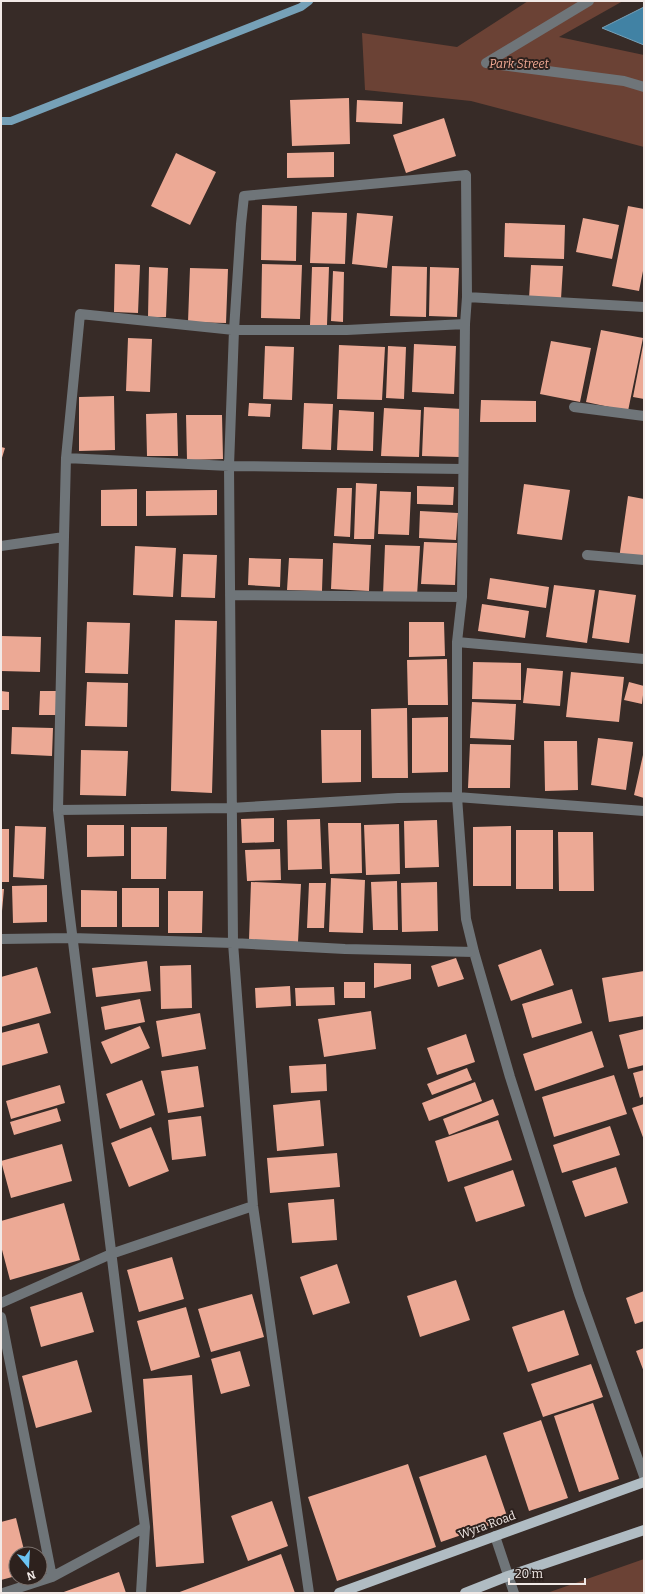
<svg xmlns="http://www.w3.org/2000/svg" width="645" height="1594" font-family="Bitter,serif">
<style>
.green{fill:#6b4235}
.water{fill:#4182a4;stroke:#76a1b8}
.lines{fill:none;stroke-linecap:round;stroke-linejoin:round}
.stream{stroke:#76a1b8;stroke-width:8}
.building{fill:#eca995}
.minor{stroke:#6f7579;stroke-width:10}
.major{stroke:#b0bcc3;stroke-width:10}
.labels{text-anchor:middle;stroke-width:4;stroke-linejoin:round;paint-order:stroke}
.park-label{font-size:12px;font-style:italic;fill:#f4ab95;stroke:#2d211d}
.street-label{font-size:12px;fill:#f1e9e6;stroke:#2d211d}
</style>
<rect width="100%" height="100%" fill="#372b27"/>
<path class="green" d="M528 1H623L559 37 644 55V147L471 101 365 90 362 33 457 47Z
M644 1559V1593H547Z"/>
<path class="water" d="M644 7V45L602 28Z"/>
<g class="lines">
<path class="stream" d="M1 121H11L301 7 309 1"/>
</g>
<path class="building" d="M349 98 350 144 292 146 290 100Z
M357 100 403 102 402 124 356 122Z
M444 118 456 156 406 173 393 135Z
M334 152V177L287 178V153Z
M176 153 216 172 190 225 151 206Z
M262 205 297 206 296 261 261 260Z
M628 206 644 209V266L639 291 612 286Z
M312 212 347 213 345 264 310 263Z
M357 213 393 216 387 268 352 264Z
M583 218 619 225 612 259 576 252Z
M505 223 565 225 564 259 504 257Z
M115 264 140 265 138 313 114 312Z
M262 264 302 265 300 319 261 318Z
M531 265 563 266 561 299H529Z
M392 266 427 267 426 317 390 316Z
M149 267 168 268 166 317H148Z
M312 267H329L327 325H310Z
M430 267 459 268 457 317 429 316Z
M190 268 228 269 226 323 188 322Z
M333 271 344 272 343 322 331 321Z
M601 330 643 338 628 411 586 402Z
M128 338 152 339 150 392 126 391Z
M551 341 591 348 580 402 540 394Z
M414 344 456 346 454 394 412 392Z
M339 345 385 347 382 400 337 399Z
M643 345H644V399L633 397Z
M265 346 294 347 292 400 263 399Z
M388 346 406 347 404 399 386 398Z
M114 396 115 450 79 451V397Z
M481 400 536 401V422H480Z
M249 403 271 404 270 417 248 416Z
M304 403 333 404 331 450 302 449Z
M424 407 462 409 459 457 422 456Z
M384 408 421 410 419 457 381 456Z
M339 410 374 412 373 451 337 450Z
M177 413 178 456H147L146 414Z
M186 415H222L223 459 187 460Z
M1 447 5 448 1 461Z
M356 483 377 484 374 539H354Z
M524 484 570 490 562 540 517 534Z
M417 486 454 487 453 505 417 504Z
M337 488H352L350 537 334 536Z
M137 489V526H101V490Z
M217 490V515L146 516V491Z
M380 491 411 492 409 535 378 534Z
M628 496 644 499V562L619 559Z
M420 511 458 513 456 540 419 538Z
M424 542 457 543 455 585 421 584Z
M333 543 371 545 369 591 331 589Z
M385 545 420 546 417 596 383 595Z
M135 546 176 548 173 597 133 595Z
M183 554 217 555 215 598 181 597Z
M249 558 281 559 280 587 248 585Z
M289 558 323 559 322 591 287 590Z
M490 578 549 587 546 608 487 599Z
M554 585 595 590 587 643 546 637Z
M599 590 636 595 629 643 592 638Z
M482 604 529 611 525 638 478 631Z
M175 620 217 621 212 793 171 791Z
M87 622 130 623 128 674 85 673Z
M409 622H444L445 656 409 657Z
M1 636 41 637 40 672 1 671Z
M447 659 448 705H408L407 660Z
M473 662 521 663V700L472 699Z
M527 668 563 671 560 706 523 703Z
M571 672 624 677 619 722 566 717Z
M87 682 128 683 127 727 85 726Z
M629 682 644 686 642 704 624 700Z
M1 691 9 692V710H1Z
M40 691H59L58 715H39Z
M472 702 516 704 514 740 470 738Z
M407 708 408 778H372L371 709Z
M448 717V772L412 773V718Z
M12 727 53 728 52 756 11 754Z
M321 730H361V782L322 783Z
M598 738 633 742 626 790 591 785Z
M544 741H577L578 790 545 791Z
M470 744 511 745 510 788H468Z
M81 750 128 751 126 796 80 795Z
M643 755H644V798L634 795Z
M274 818V842L242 843 241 819Z
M320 819 322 869 288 870 287 820Z
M437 820 439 867 405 868 404 821Z
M328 823H361L362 873 330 874Z
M399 824 400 874 366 875 364 825Z
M87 825H124V856L87 857Z
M15 826 46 827 44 879 13 877Z
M511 826V886H473V827Z
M131 827H167L166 879H131Z
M1 829H9V882H1Z
M516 830H553V889H516Z
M558 832H593L594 891H559Z
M280 849 281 880 247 881 245 850Z
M331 878 365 880 363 933 329 932Z
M397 881 398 930H373L371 882Z
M251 882 301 884 298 942 249 940Z
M437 882 438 931 402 932 401 883Z
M309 883H326L324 928H307Z
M47 885V922L13 923 12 886Z
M122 888H159V927H122Z
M1 889H4L2 911H1Z
M81 890 117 891V927H81Z
M168 891H203L202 933H168Z
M541 949 554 985 511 1001 498 965Z
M456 958 464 979 438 987 431 966Z
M147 961 151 991 96 997 92 968Z
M374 963 411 964V979L374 988Z
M191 965 192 1008 161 1009 160 966Z
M37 967 51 1013 1 1027V977Z
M644 971V1016L609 1022 602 978Z
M344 982H365V998H344Z
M290 986 291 1006 256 1008 255 988Z
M334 987 335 1005 296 1006 295 988Z
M572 989 582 1023 532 1038 522 1004Z
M140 999 145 1022 105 1030 101 1007Z
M371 1011 376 1049 324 1057 318 1019Z
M200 1013 206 1049 162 1057 156 1021Z
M39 1023 48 1053 1 1066V1033Z
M140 1026 150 1048 111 1064 101 1042Z
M644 1029V1065L628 1069 619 1035Z
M592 1031 604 1067 535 1091 523 1054Z
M466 1034 475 1062 437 1075 427 1048Z
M326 1064 327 1091 291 1093 289 1066Z
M198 1066 204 1107 168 1113 161 1071Z
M467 1068 472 1080 432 1095 427 1084Z
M644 1070V1096L640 1098 633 1073Z
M614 1075 627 1114 554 1137 542 1097Z
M142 1080 155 1115 120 1129 106 1094Z
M475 1082 482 1101 429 1121 422 1103Z
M60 1085 65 1103 11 1119 6 1101Z
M493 1099 499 1115 449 1135 443 1119Z
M320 1100 324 1146 277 1151 273 1105Z
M644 1104V1140L632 1108Z
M57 1108 61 1121 14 1135 10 1122Z
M201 1116 206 1156 172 1160 168 1120Z
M498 1120 512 1160 448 1182 435 1141Z
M610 1126 620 1155 562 1173 553 1145Z
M151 1127 169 1171 129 1187 111 1143Z
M62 1144 72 1181 11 1198 1 1161Z
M337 1153 340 1187 270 1193 267 1158Z
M616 1167 628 1203 585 1217 572 1181Z
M513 1170 525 1206 476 1222 464 1187Z
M334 1199 337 1240 292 1243 288 1203Z
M64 1203 80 1260 10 1280 1 1246V1221Z
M172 1257 184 1299 139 1312 127 1270Z
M337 1264 350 1303 313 1315 300 1277Z
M456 1280 470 1320 420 1337 407 1296Z
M644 1291V1321L635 1324 626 1298Z
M82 1292 94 1332 41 1347 30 1307Z
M252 1294 264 1337 211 1352 198 1309Z
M186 1307 200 1357 151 1371 137 1321Z
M564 1310 579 1355 528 1372 512 1327Z
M644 1348V1372L636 1351Z
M240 1351 250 1386 221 1394 211 1359Z
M77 1360 92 1412 36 1428 22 1376Z
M591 1364 603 1397 543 1417 531 1384Z
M192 1375 204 1563 156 1567 143 1379Z
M593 1403 619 1479 579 1492 554 1416Z
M541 1420 568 1498 529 1511 503 1433Z
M486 1455 508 1519 441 1542 419 1477Z
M408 1464 436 1547 337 1581 308 1497Z
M272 1501 288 1546 248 1561 231 1516Z
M16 1518 25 1554H16V1576L1 1580V1522Z
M281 1554 295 1593H177Z
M119 1572 126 1593H61Z"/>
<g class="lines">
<path class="minor" d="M589 1 486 63 624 81 644 87
M467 297 644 307
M574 407 644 416
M66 458 229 466 463 469
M1 546 64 537
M587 555 644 560
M230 595 462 597
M457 642 644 659
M58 810 231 808 398 798 457 797 644 811
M1 939 72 938 233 943 345 949 474 952
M1 1303 111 1254 253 1206
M1 1317 52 1577
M495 1536 514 1593
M3 1593 52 1577 145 1527
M141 1593 145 1527 67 893 58 810 64 537 66 458 80 314 234 330H347L465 324
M309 1593 253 1206 233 943 229 466 234 330 241 224 244 196 466 175 467 297 465 324 462 597 457 642V797L466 919 474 952 510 1077 579 1294 644 1476"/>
<path class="major" d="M339 1593 644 1482
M465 1593 508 1576 644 1530"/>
</g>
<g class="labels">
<g class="park-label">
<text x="519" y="68">Park Street</text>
</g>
<g class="street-label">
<text transform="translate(487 1525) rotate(-20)" y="4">Wyra Road</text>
</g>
</g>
<rect width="645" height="1594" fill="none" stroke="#f1e9e6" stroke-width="4"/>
<g transform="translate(28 1566) rotate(162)"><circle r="19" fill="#2d211d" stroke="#7b716d"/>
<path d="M0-3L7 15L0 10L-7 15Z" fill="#6bc3f2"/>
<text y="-6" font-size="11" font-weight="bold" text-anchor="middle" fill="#f1e9e6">N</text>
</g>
<path d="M509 1578v6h76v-6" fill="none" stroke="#f1e9e6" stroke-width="2"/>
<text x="515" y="1578" font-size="12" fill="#f1e9e6" stroke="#2d211d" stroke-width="3" paint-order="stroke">20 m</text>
</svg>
